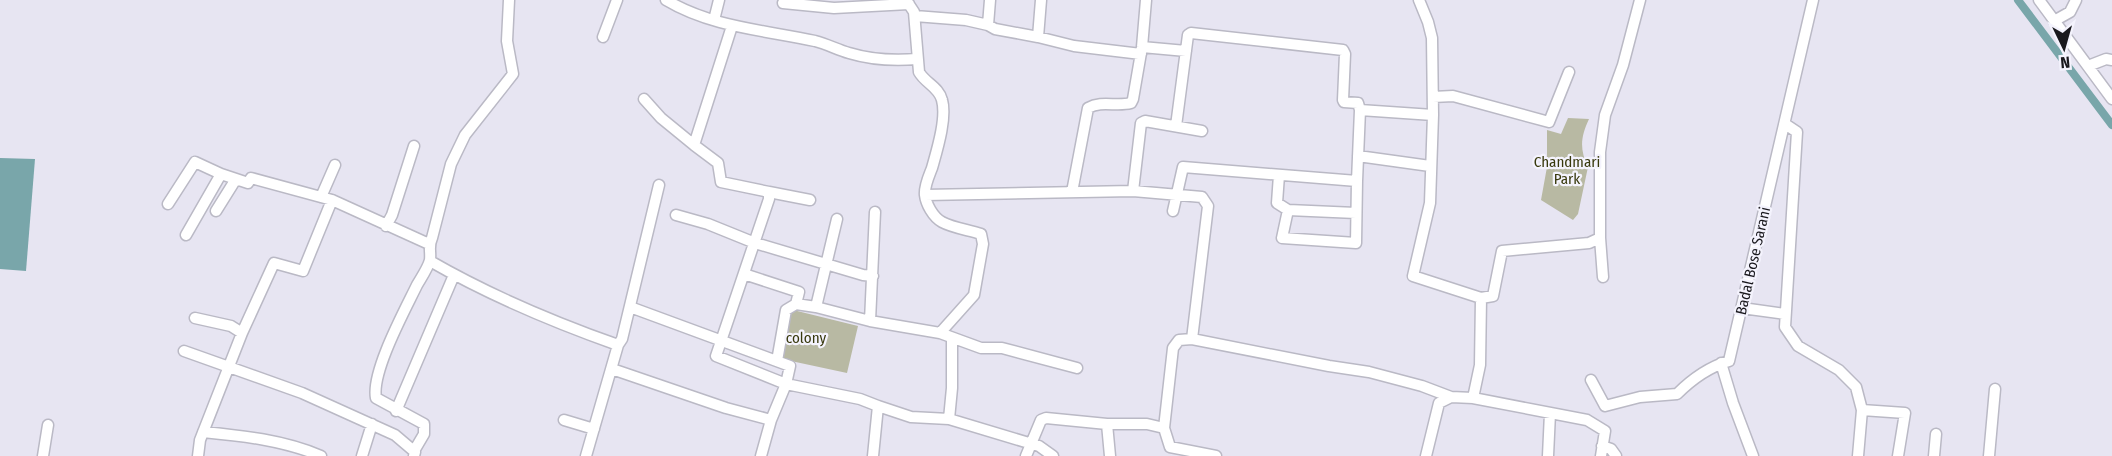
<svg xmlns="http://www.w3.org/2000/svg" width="2112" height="456" font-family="'Fira Sans Condensed',sans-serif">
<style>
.green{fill:#b8b9a3}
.water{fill:#79a6aa}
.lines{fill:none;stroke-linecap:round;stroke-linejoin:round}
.canal{stroke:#79a6aa;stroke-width:8}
.minor-casing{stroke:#bab9c5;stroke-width:13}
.minor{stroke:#fff;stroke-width:10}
.labels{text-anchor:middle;stroke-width:4.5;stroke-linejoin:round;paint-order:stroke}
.park-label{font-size:15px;fill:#38390d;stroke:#f4f3fd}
.street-label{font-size:15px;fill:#19181d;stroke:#f4f3fd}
</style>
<rect width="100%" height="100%" fill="#e7e5f2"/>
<path class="green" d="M1568 118 1589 119C1581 136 1579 149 1588 167L1578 214 1573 220 1541 200 1547 167V130L1561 134Z
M785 308 858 326 847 373 777 358Z"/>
<path class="water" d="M0 158 35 159 26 271 0 269Z"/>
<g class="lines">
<path class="canal" d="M2018 0 2112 125"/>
<g class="minor-casing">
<path id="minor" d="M666 0C711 27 764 30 815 41 827 44 838 50 849 53 872 60 893 61 917 59
M906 0 914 12 919 72C925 83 939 87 942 100 947 118 937 150 932 168 929 176 924 186 925 195 926 204 933 217 942 222 953 228 969 230 981 234L983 244 974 295 940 333
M1419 0 1428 22 1432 38 1433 115 1430 203 1413 276 1481 298
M2039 0 2112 99
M783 3 834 8 909 4
M915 16 966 20 988 25 995 29 1038 37 1074 46 1141 54
M714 20 719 0
M2054 21 2070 12 2076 0
M988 25 990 0
M603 37 617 0
M1038 37 1041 0
M1142 47 1186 51
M2088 66 2106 59 2112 60
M1433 97 1453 96 1549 122 1569 72
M644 99 661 118 694 145 732 26
M1785 124 1797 132 1785 327 1798 346 1839 370 1856 387 1862 410 1858 456
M1176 126 1188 35 1191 33 1343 50 1345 54 1343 100 1344 102 1358 103 1360 110
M694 145 718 163 721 182 769 192V199L716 356 786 384 771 420 761 456
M1358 156 1430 166
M1279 175 1277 203 1288 210 1282 238 1356 243 1357 181
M1133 191 1141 123 1145 121 1202 131
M769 192 810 200
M1072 192 1088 108C1102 100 1116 107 1131 103L1133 99 1142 47 1146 0
M925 195 1133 191 1202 197 1208 206 1192 339
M321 197 335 165
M168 204 195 162 221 174
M1288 210 1356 213
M216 211 236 179
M1173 211 1183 167 1357 181 1360 110 1433 115
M676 215 708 224 755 243 863 275 873 276
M386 226 392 215 414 146
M186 235 221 174 248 183 251 178 332 200 429 244
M1600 238 1603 277
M430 261C489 295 553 322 618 345
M744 274 799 292 796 304
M630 307 790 366 786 384 860 399 878 406
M816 307 837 219
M1742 308 1785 314
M195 318 231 326 242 333 200 440 198 456
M870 321 875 212
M242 333 274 263 303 271 332 200
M184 351 302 393 395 435 415 452 414 456
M777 361 786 310 796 304 816 307 870 321 940 333 981 348H1002L1077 368
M1721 363 1733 403 1753 456
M612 369 726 408 771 420
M1591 380 1605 406 1640 397 1677 394C1691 380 1709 367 1729 361L1813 0
M1473 398 1587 420 1605 431 1601 456
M1862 410 1905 413 1898 456
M396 411 454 275
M949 419 952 388V338
M564 420 594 429
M1107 424 1110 456
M203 432C244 436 283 440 321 456
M1602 446 1611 449 1616 456
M414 451 424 434V424L376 398C371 372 405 310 417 285 421 278 428 268 430 260 431 251 428 246 432 238L451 164 465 135 513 74 507 41 509 0
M43 456 48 425
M362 456 372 424
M586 456 618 345 622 339 659 185
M873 456 878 406 911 417 949 419 1039 446 1053 456
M1026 456 1041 420 1046 418 1107 424H1147L1164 428
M1216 456 1170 447 1164 428 1173 348 1179 340 1192 339 1329 366 1369 372 1422 386 1451 397
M1426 456 1439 403 1451 397 1473 398 1480 365 1481 298 1493 296 1502 251 1589 243 1600 238V152L1605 115 1623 65 1640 0
M1548 456 1550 413
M1934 456 1936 434
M1989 456 1995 389"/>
</g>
<use href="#minor" class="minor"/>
</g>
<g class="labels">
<g class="park-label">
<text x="1567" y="167">Chandmari<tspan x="1567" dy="17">Park</tspan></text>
<text x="806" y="343">colony</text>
</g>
<g class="street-label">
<text transform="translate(1753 261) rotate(-77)" y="5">Badal Bose Sarani</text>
</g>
</g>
<g transform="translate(2064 48) rotate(175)" stroke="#f4f3fd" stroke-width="4.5" paint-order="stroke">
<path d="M0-4.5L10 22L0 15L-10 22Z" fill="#19181d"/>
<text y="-9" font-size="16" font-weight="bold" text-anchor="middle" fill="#19181d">N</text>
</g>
</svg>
